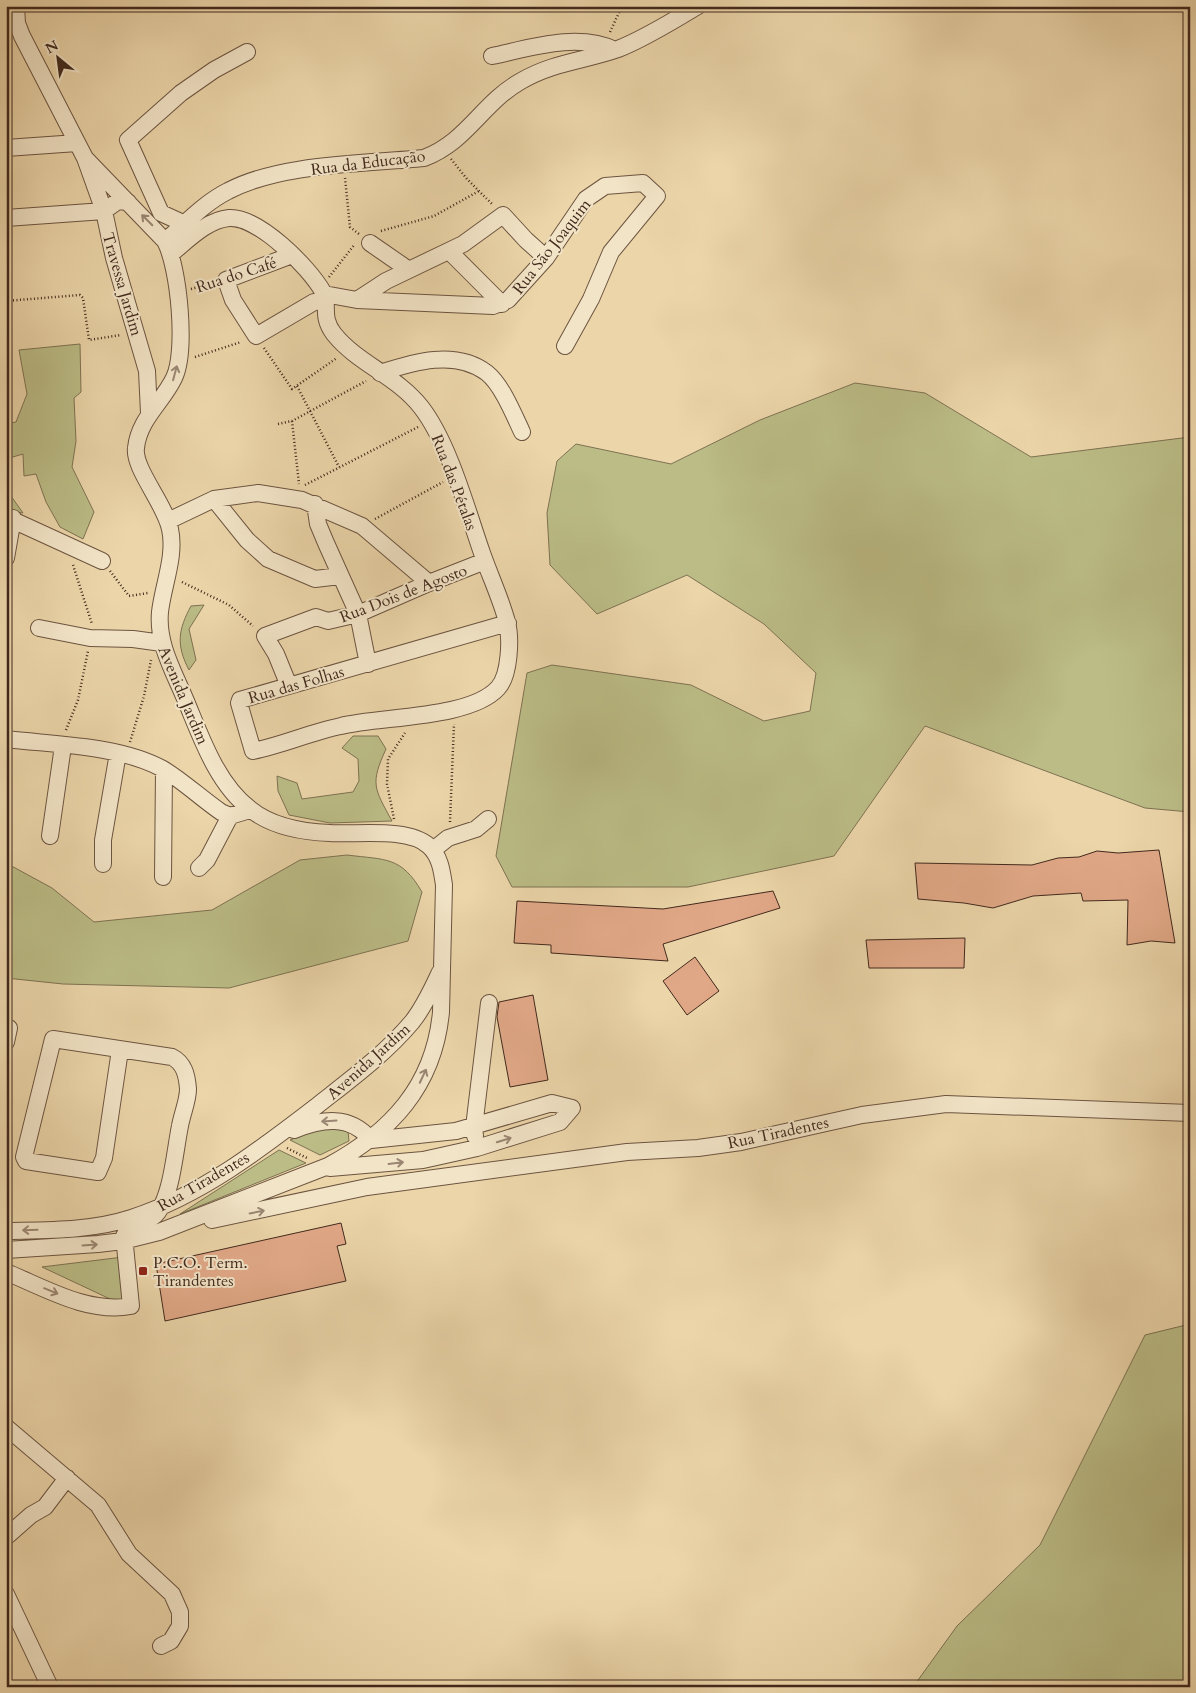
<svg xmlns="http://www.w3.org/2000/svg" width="1196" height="1693" font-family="Cardo,serif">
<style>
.green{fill:#bbbc86;stroke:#7e7252}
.building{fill:#e1a887;stroke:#41291d}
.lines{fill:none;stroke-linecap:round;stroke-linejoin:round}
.minor-casing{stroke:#6c5440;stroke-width:18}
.path{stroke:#41291d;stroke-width:2.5;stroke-dasharray:1 2.5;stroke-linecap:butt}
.minor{stroke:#f2e4c7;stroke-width:16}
.oneway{stroke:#9a8672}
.poi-dot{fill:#8f2418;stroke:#f2e4c7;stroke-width:2}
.labels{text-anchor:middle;stroke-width:4;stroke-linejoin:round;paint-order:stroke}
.street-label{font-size:16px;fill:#41291d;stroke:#f2e4c7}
.poi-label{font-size:16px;fill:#41291d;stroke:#f2e4c7;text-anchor:start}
</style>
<rect width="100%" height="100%" fill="#ebd5a9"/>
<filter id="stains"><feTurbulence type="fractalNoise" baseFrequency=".004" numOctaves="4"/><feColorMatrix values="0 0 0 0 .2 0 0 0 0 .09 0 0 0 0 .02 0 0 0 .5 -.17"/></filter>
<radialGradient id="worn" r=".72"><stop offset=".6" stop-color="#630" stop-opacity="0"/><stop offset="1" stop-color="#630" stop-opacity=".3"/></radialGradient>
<path class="green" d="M80 344 81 392 74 398 76 441 72 467 94 512 83 539 60 527 46 502 36 474 24 476 23 454 6 459V424L16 422 27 394 19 350Z
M855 383 925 393 1031 457 1190 437V812L1145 808 925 726 834 856 688 887H512L496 856 527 673 552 665 691 685 764 721 810 711 816 673 764 624 687 575 597 614 550 565 547 513 557 461 576 444 671 464 760 420Z
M6 489 23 513 6 511Z
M204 605 189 629 196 660 189 670C176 645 178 630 191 606Z
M353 736H378L386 749C370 784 374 788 392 821L330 823 289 815 278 791 277 776 297 783 302 799 353 792 359 781 358 759 342 748Z
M347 855C386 860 401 856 422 892L408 941 229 988 63 984 6 978V863L52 888 94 922 212 910 300 860Z
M336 1127 348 1131 349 1141 320 1155 290 1140 314 1131Z
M279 1150 306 1163 180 1214Z
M123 1257 125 1306 42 1267Z
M1190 1324V1687H913L957 1626 1040 1545 1145 1335Z"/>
<path class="building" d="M1159 850 1175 943 1151 941 1127 945 1128 900 1083 901 1081 893 1033 896 993 908 964 903 918 899 915 863 1032 865 1058 858 1079 857 1097 851 1118 853Z
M773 891 780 908 663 944 668 961 551 953V945L514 943 517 901 663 909Z
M965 938 964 968H869L866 940Z
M695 957 719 991 687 1015 663 981Z
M533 995 548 1080 510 1087 497 1017 499 1002Z
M341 1223 346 1244 337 1246 346 1281 165 1321 156 1264Z"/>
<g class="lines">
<g class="minor-casing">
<path id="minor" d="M16 6 17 23 22 36 85 158 104 211 114 258 147 371 149 413
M492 56C530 48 578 32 615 50
M6 148 77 143
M6 218 104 211 118 201 128 202
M185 224 161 213 128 140 181 93 214 70 247 52
M165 241C185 224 204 203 228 191 281 163 364 164 424 158 467 142 482 103 521 81 554 62 584 61 618 49 646 38 672 21 698 6
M370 243 409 270
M449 251 502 304
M172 253C188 240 207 220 229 218 258 216 309 267 323 292 330 305 320 316 334 334 358 364 397 376 421 407 449 443 467 510 482 553 490 576 501 599 507 622 511 638 510 675 498 688 470 719 381 716 341 726 311 732 283 745 253 751L239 703 240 700 508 623
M292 255 226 280 233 300 256 336 314 302 324 300
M324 294 357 300 493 306 508 300 546 258 586 199 605 186 643 183 657 196 611 252 591 299 565 346
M357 300 386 281 463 244 503 215 526 240 546 258
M380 373C413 362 456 349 487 373 502 385 514 415 522 432
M214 499 247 540 268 559 315 579 340 576
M315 504 318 524 326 543 358 614 368 664
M6 517 102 561
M168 521 214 499 258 493 302 500 362 526 429 583
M6 558 13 518
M39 628 90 638 133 639 162 643
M289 686 276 654 265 636 316 617 328 621 358 614 429 583 485 561
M6 739C56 745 119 745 163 769 183 781 202 799 221 812L230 816 250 810
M50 836 63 746
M433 850 448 838 476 829 488 819
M103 864V840L118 753
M199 868 207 860 230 816
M163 877 164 770
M6 1042 9 1028
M294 1130C322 1119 350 1114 371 1140
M475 1136 474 1127 489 1003
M330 1168 423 1160 477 1148 560 1122 572 1108 552 1103 456 1131 371 1140
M212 1220 367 1187 627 1152 698 1148 741 1142 862 1115 946 1104 1190 1113
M6 1231C47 1230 91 1231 131 1218 200 1196 261 1149 318 1105 351 1079 385 1054 412 1022 424 1007 432 989 440 972
M6 1250 98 1244 123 1241 159 1232 328 1166C391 1132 434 1086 441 1012L444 885C442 871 440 856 429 846 408 827 357 835 330 833 303 832 271 826 250 809 217 784 201 737 186 701 174 672 157 644 160 612 163 585 176 556 170 529 165 504 133 468 136 448 139 419 162 403 174 378 187 351 179 267 165 241L85 158
M6 1272C45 1288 88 1314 131 1306L124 1236C130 1223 150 1224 158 1212 172 1193 175 1150 180 1126 182 1114 188 1101 188 1089 187 1075 184 1063 172 1057L53 1039 24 1157 26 1161 98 1172 104 1158 120 1050
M6 1427 98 1505 129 1554 172 1594 180 1612V1626L171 1641 161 1646
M6 1537 31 1515 45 1507 67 1478
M6 1594 50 1687"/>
</g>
<path class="path" d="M610 32 622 6
M451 159 467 179 493 205
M345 178 350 227 359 234
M381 231 434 216 479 191
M329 277 355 244
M191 289 213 283
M6 301 80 295 83 298 89 340 121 335
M264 348 292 389 337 358
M195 357 241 342
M297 386 339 467
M292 421 299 484
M278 424 292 421 366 381
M305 485 418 427
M375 519 443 482
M73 565 92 624
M110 571 129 596 148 593
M182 582 229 605 253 626
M66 730 78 700 88 651
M130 742 144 696 151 660
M394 819 387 784 388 759 405 733
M450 822 454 724
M287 1148 307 1158"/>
<use href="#minor" class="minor"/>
</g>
<defs><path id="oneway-shaft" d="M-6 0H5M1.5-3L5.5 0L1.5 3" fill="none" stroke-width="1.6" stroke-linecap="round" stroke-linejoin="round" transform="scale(1.25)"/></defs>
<g class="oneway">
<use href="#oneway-shaft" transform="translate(147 220) rotate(-135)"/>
<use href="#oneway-shaft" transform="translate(175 373) rotate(-75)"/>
<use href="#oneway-shaft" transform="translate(423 1076) rotate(-65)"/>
<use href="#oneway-shaft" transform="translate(329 1121) rotate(176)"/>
<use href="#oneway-shaft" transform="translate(504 1140) rotate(-17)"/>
<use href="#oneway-shaft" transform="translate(396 1163) rotate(-7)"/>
<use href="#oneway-shaft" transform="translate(257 1212) rotate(-11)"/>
<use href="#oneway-shaft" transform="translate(30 1230) rotate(178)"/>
<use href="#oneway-shaft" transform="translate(90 1245) rotate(-4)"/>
<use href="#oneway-shaft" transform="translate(51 1291) rotate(22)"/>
</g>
<rect class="poi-dot" x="138" y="1266" width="10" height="10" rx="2.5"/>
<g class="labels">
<g class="street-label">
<text transform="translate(368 162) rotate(-7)" y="6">Rua da Educação</text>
<text transform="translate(551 246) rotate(-52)" y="6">Rua São Joaquim</text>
<text transform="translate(236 274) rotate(-18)" y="6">Rua do Café</text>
<text transform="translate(123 284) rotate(74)" y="6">Travessa Jardim</text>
<text transform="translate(455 482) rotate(69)" y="6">Rua das Pétalas</text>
<text transform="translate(403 593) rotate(-21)" y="6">Rua Dois de Agosto</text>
<text transform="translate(296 684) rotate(-16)" y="6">Rua das Folhas</text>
<text transform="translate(184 695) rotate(67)" y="6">Avenida Jardim</text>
<text transform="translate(368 1061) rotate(-42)" y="6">Avenida Jardim</text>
<text transform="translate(778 1132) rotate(-12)" y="6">Rua Tiradentes</text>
<text transform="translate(203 1181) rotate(-30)" y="6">Rua Tiradentes</text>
</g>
<g class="poi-label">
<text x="153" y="1268">P.C.O. Term.<tspan x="153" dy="18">Tirandentes</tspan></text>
</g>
</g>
<rect width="1196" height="1693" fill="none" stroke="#ebd5a9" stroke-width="25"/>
<rect x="8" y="8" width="1181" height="1678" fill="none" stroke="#41291d" stroke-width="2.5"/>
<rect x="12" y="12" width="1171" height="1668" fill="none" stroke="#41291d"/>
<g transform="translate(58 58) rotate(331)" stroke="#f2e4c7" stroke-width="4" paint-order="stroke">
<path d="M0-4L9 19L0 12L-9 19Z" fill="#41291d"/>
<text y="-8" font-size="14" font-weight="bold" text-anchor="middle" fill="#41291d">N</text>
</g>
<rect width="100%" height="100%" filter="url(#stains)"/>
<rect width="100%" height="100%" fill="url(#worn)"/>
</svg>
